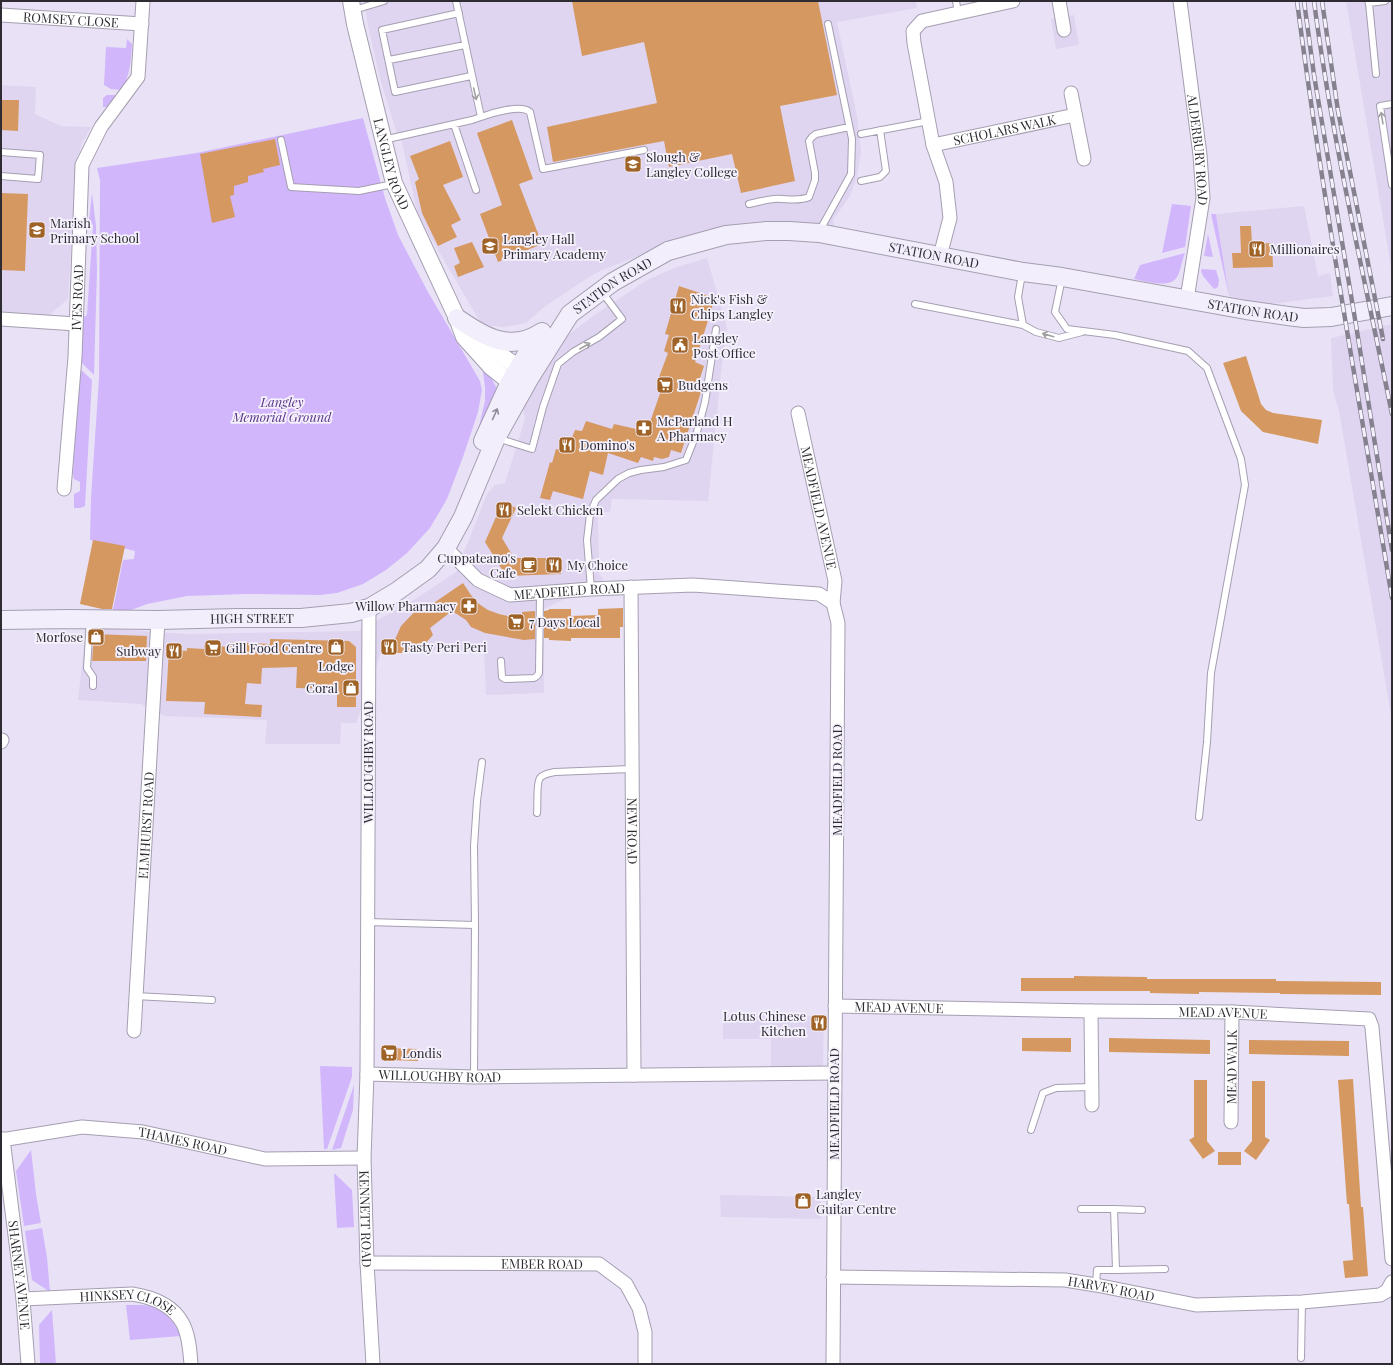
<svg xmlns="http://www.w3.org/2000/svg" width="1393" height="1365" font-family="'Playfair Display',serif">
<style>
.built{fill:#dfd5f0}
.green{fill:#d1b6fc}
.building{fill:#d59861}
.lines{fill:none;stroke-linecap:round;stroke-linejoin:round}
.service-casing{stroke:#a59eb1;stroke-width:8}
.minor-casing{stroke:#a59eb1;stroke-width:15}
.tertiary-casing{stroke:#a59eb1;stroke-width:18}
.secondary-casing{stroke:#a59eb1;stroke-width:20}
.service{stroke:#fff;stroke-width:6}
.minor{stroke:#fff;stroke-width:13}
.tertiary{stroke:#fff;stroke-width:16}
.secondary{stroke:#f3eefb;stroke-width:18}
.rail-casing{stroke:#86818f;stroke-width:4.5}
.rail{stroke:#f5f1fd;stroke-width:3;stroke-dasharray:9;stroke-linecap:butt}
.oneway{stroke:#a1a0a3}
.oneway2{stroke:#908c96}
.labels{text-anchor:middle;stroke-width:3.5;stroke-linejoin:round;paint-order:stroke}
.street-label{font-size:13px;fill:#2e2b32;stroke:#f5f1fd}
.poi-label{font-size:13px;fill:#2e2b32;stroke:#f5f1fd;text-anchor:start}
.park-label{font-size:13px;font-style:italic;fill:#5a3587;stroke:#f5f1fd}
</style>
<rect width="100%" height="100%" fill="#e9e2f6"/>
<path class="built" d="M364 1H916L917 8 837 22 857 116 861 152 857 177 850 196 833 220 835 229 672 243 600 271 586 279 543 308 526 323 504 327 485 325 479 320 418 216 401 138 399 140 380 79 368 26Z
M1346 1H1392V274L1391 267Z
M1074 15 1079 45 1056 49 1051 19Z
M1 85 36 87 35 114 61 126 91 127 82 143 77 160 68 299 47 317 1 314Z
M1304 206 1318 276 1330 273 1333 296 1264 305 1229 296 1216 214Z
M707 258 727 327 721 373 708 501 612 499 610 512H598L599 573 604 580 544 609V693L486 695 484 651 442 650 381 653 356 723H341L340 744H265L267 720 165 716 141 704 78 700 85 636 84 627 186 634 358 631 417 598 456 572 487 494 495 485 505 483 525 419 523 408 542 369 559 342 593 316 647 280 674 268Z
M1392 324V721L1339 411 1333 390 1331 338Z
M723 1016H824L823 1068H771V1039H723Z
M720 1195 821 1197V1219L721 1217Z"/>
<path class="green" d="M127 39 132 44C131 62 130 74 122 90L111 89 104 85 106 47 126 48Z
M107 95H116L119 96 111 107H103V98Z
M363 118 385 198 398 235 428 292 480 381 482 390 478 412 463 457 447 499 430 528 407 553 386 570 363 584 337 593 320 595 247 594 187 596 147 604 126 612 112 614 123 560 134 559 135 551 90 540 91 498 99 378 100 180 97 168 197 153Z
M92 193 96 226 97 270 94 375 79 360 83 317 87 315 93 225 89 221Z
M1172 204 1191 206 1185 247 1162 253Z
M1211 214H1216L1229 296Z
M1208 234 1213 257 1204 256Z
M1185 253C1182 260 1181 270 1177 277 1170 289 1145 281 1134 279L1140 265Z
M1202 269 1216 270 1219 280 1218 287 1214 289 1203 276 1201 271Z
M79 368 92 380 85 506 80 508H74V494L80 491V482L74 479 73 474Z
M485 370 490 375 497 389 475 443 485 401V387L483 372Z
M320 1066 352 1067V1077L327 1149H324Z
M354 1085 353 1110 341 1148 332 1150Z
M31 1150 36 1194 41 1223 24 1226 16 1171Z
M334 1173 352 1190 354 1227 337 1228Z
M42 1228 47 1257 50 1292 32 1280 25 1231Z
M126 1305C135 1305 147 1304 156 1308 167 1312 176 1325 181 1336L130 1340Z
M52 1310 56 1364H40L39 1325Z"/>
<path class="building" d="M572 1H818L837 95 780 106 795 181 741 193 732 154 669 167 664 141 553 162 547 127 657 103 644 42 582 56Z
M1 100H19L18 131 1 130Z
M512 120 533 179 519 184 542 244 498 262 480 214 502 205 477 133Z
M275 139 280 165 263 169 264 172 248 176V182L234 186V195L230 196 235 217 212 223 200 154Z
M450 141 463 177 443 185 461 220 451 225 457 237 438 246 422 213 415 182 419 179 410 156Z
M1 193 28 194 25 271 1 270Z
M1240 226H1251L1252 244 1272 243 1273 267 1233 268 1232 253H1241Z
M472 242 484 267 458 277 454 266 460 263 454 248Z
M679 286 715 298 695 362 704 366 696 390 701 392 681 453 671 450 669 457 662 459 654 457 653 461 641 457 638 463 608 453 603 475 590 471 583 499 553 491 550 500 540 498 550 462 552 463 556 449 561 450 564 438 571 440 575 430 582 431 586 421 612 429 614 424 636 429 637 425 648 428 665 379 659 377 668 353 664 351 669 335 665 334Z
M1246 356 1261 404 1266 410 1273 413 1322 420 1318 444 1263 432 1241 411 1223 363Z
M503 501 516 508 502 538 514 558H561V574L506 576 485 542Z
M93 540 125 546 112 609H102L80 604Z
M463 583 471 595 479 604 488 610 499 614 522 619V612L535 611V639L524 640 485 633 471 627 466 620 452 611 430 628 433 635 423 646 421 653H389L401 626 420 606 422 611Z
M623 608V627H620V638H571V641L549 640V638H544V611L549 610V609H571V616L598 615V609Z
M94 634 147 636 146 661H92Z
M270 639 349 641 356 647V707H337V689L296 688 297 667 262 668 261 684 247 683 245 704 262 705 261 717 204 714 205 702 166 701 169 649 187 651V648L204 649V645L230 647V642L270 644Z
M1074 976 1147 977V979H1276V981L1381 982V995L1280 994V993L1199 992V994L1150 993V991H1021V978H1074Z
M1022 1038H1071V1052L1022 1051Z
M1109 1038 1210 1040V1054L1109 1052Z
M1249 1040 1349 1041V1056L1249 1054Z
M388 1048 418 1049V1061L388 1060Z
M1353 1079 1361 1207H1363L1368 1276 1345 1278 1343 1261 1353 1260 1349 1204H1347L1338 1080Z
M1194 1080H1207V1141L1215 1151 1203 1159 1189 1140 1194 1137Z
M1252 1081H1265V1137L1270 1140 1256 1160 1244 1151 1252 1141Z
M1218 1152H1241V1165H1218Z"/>
<g class="lines">
<g class="service-casing">
<path id="service" d="M956 1 958 13
M1368 1 1369 3 1385 1
M1369 3 1376 74
M354 10 384 1
M459 13 382 30 395 92 471 76
M389 60 465 45
M1392 104 1380 106 1392 185
M481 117C492 113 521 104 530 112L543 169 644 150
M454 124 476 190
M861 134 929 121
M281 140 291 187 359 191 393 184
M383 140 472 120 481 117 456 1
M1 152 40 155 38 179 1 176
M861 181 880 177 886 171 880 130
M749 204C757 202 765 200 774 199 785 198 798 202 809 197L815 180V173L809 141 812 137 816 134 849 127
M820 230 851 174 852 139 828 24
M1022 274 1018 297 1023 325 1036 332 1059 338 1082 332
M1062 278 1055 312 1067 329 1115 335 1188 351 1207 368 1241 459 1245 485 1211 673 1207 742 1199 817
M915 304 1023 325
M497 438 532 449 543 407 558 364 573 352 599 337 622 319 602 292
M591 589 587 540 590 514 596 500 618 479 629 473 641 470 664 467 686 460 697 432 705 402 716 329
M90 620 87 668 93 677V686
M501 661 502 677 505 679 534 678 537 676 539 673 540 593
M537 813C538 806 536 783 540 778 543 774 550 773 555 772L631 769
M367 922 475 925
M135 996 212 1000
M474 1077 475 925 474 846 477 801 482 762
M1031 1130 1043 1093 1056 1088 1091 1087
M1081 1209H1114L1116 1270H1097L1096 1285
M1114 1209 1142 1210
M1116 1270 1165 1269
M1301 1358 1302 1302"/>
</g>
<g class="minor-casing">
<g id="minor">
<path d="M1059 1 1064 30"/>
<path id="s1" d="M1180 1 1200 155 1203 198 1187 299"/>
<path id="s2" d="M1 15 142 24"/>
<path d="M1071 93 1084 159"/>
<path id="s3" d="M933 145 1075 115"/>
<path d="M940 256 950 218 946 182 933 145 914 43 913 31 922 21 1013 1"/>
<path d="M1 319 76 324"/>
<path id="s4" d="M798 413 835 581 833 603 838 623 833 1364"/>
<path id="s5" d="M64 489 75 357 82 165 101 127 138 77 143 1"/>
<path id="s6" d="M446 548 478 580 510 595 591 589 693 585 819 594 833 603"/>
<path id="s7" d="M631 587 634 1075"/>
<path id="s8" d="M369 608 367 1074 474 1077 834 1073"/>
<path d="M1 742 2 740"/>
<path id="s9" d="M835 1006 1091 1011 1232 1012 1369 1019 1372 1027 1392 1259"/>
<path d="M1091 1011 1092 1105"/>
<path id="s10" d="M134 1031 158 620"/>
<path id="s11" d="M367 1074 364 1158 367 1263 373 1364"/>
<path id="s12" d="M1231 1122 1232 1012"/>
<path id="s13" d="M3 1139 23 1299 28 1364"/>
<path id="s14" d="M1 1140 82 1127 143 1132 265 1159 364 1158"/>
<path id="s15" d="M367 1263 599 1264 626 1284 639 1308 645 1332V1364"/>
<path id="s16" d="M833 1277 1065 1280 1096 1285 1196 1305 1302 1302 1380 1295 1387 1291 1392 1282"/>
<path id="s17" d="M23 1299 132 1294C152 1297 173 1305 183 1324 189 1336 190 1351 191 1364"/>
</g>
</g>
<g class="tertiary-casing">
<g id="tertiary">
<path id="s18" d="M351 1 355 24 394 183 457 318 464 337 491 367 510 382 521 381"/>
<path d="M471 334 519 368 527 377"/>
</g>
</g>
<g class="secondary-casing">
<g id="secondary">
<path d="M457 318C484 337 511 353 542 332"/>
<path d="M483 441 510 382 538 335"/>
<path id="s19" d="M1 620 70 619 158 620 237 618H301L351 613 369 608 396 592 428 569 446 548 463 517 496 438 529 379 570 314 613 282 668 251 726 235 766 231H789L819 233 1023 272 1062 277 1246 310 1288 316 1304 318 1331 317 1392 306"/>
</g>
</g>
<use href="#service" class="service"/>
<use href="#minor" class="minor"/>
<use href="#tertiary" class="tertiary"/>
<use href="#secondary" class="secondary"/>
<g class="rail-casing">
<path id="rail" d="M1297 1C1323 201 1359 399 1392 598
M1304 1 1314 75 1356 325 1392 550
M1314 1C1332 140 1364 276 1392 414
M1322 1 1338 111 1383 339"/>
</g>
<use href="#rail" class="rail"/>
</g>
<defs><path id="oneway-shaft" d="M-6 0H5M1.5-3L5.5 0L1.5 3" fill="none" stroke-width="1.6" stroke-linecap="round" stroke-linejoin="round"/></defs>
<g class="oneway">
<use href="#oneway-shaft" transform="translate(475 94) rotate(77)"/>
<use href="#oneway-shaft" transform="translate(1382 118) rotate(-99)"/>
<use href="#oneway-shaft" transform="translate(1048 335) rotate(-164)"/>
<use href="#oneway-shaft" transform="translate(585 346) rotate(-30)"/>
</g>
<use class="oneway2" href="#oneway-shaft" transform="translate(495 414) rotate(-66)"/>
<defs>
<g id="university-square" transform="scale(0.9)"><rect x="-9" y="-9" width="18" height="18" rx="4" fill="#a06327" stroke="#f5f1fd"/><path d="M0-5L7-2L0 1L-7-2ZM-4 1L0 2.5L4 1V4Q0 6-4 4Z" fill="#fff"/></g>
<g id="school-square" transform="scale(0.9)"><rect x="-9" y="-9" width="18" height="18" rx="4" fill="#a06327" stroke="#f5f1fd"/><path d="M0-5L7-2L0 1L-7-2ZM-4 1L0 2.5L4 1V4Q0 6-4 4Z" fill="#fff"/></g>
<g id="restaurant-square" transform="scale(0.9)"><rect x="-9" y="-9" width="18" height="18" rx="4" fill="#a06327" stroke="#f5f1fd"/><path d="M-5-6h1v4h1v-4h1v4h1v-4h1v5L-1.5 .5V6h-2V.5L-5-1ZM5-6V6H3V1.5H1.5Q1.5-4 5-6Z" fill="#fff"/></g>
<g id="civic-square" transform="scale(0.9)"><rect x="-9" y="-9" width="18" height="18" rx="4" fill="#a06327" stroke="#f5f1fd"/><path d="M-.6-6.5H3V-4.5H.6V-3L4-1V1h2V6H-6V1h2V-1L-.6-3ZM-1.2 2.5V6h2.4V2.5Z" fill="#fff"/></g>
<g id="supermarket-square" transform="scale(0.9)"><rect x="-9" y="-9" width="18" height="18" rx="4" fill="#a06327" stroke="#f5f1fd"/><path d="M-6-5.5h2.5l.6 2H6L4.5 2H-2.5L-4.4-4H-6ZM-1.5 3.2a1.3 1.3 0 1 0 .1 0ZM3 3.2a1.3 1.3 0 1 0 .1 0Z" fill="#fff"/></g>
<g id="pharmacy-square" transform="scale(0.9)"><rect x="-9" y="-9" width="18" height="18" rx="4" fill="#a06327" stroke="#f5f1fd"/><path d="M-2-6h4v4h4v4h-4v4h-4v-4h-4v-4h4Z" fill="#fff"/></g>
<g id="cafe-square" transform="scale(0.9)"><rect x="-9" y="-9" width="18" height="18" rx="4" fill="#a06327" stroke="#f5f1fd"/><path d="M-5.5-4.5H6V0H3Q3 3.5 0 3.5H-2.5Q-5.5 3.5-5.5 0ZM3-3.2v2h1.7v-2ZM-6 4.5H4V6H-6Z" fill="#fff"/></g>
<g id="shop-square" transform="scale(0.9)"><rect x="-9" y="-9" width="18" height="18" rx="4" fill="#a06327" stroke="#f5f1fd"/><path d="M-5-2.5h2.3a2.7 3.5 0 0 1 5.4 0H5L5.5 6h-11ZM-1.5-2.5h3a1.5 2.3 0 0 0-3 0Z" fill="#fff"/></g>
</defs>
<g fill-rule="evenodd">
<use href="#university-square" x="633" y="164"/>
<use href="#school-square" x="37" y="230"/>
<use href="#school-square" x="490" y="246"/>
<use href="#restaurant-square" x="1257" y="249"/>
<use href="#restaurant-square" x="678" y="306"/>
<use href="#civic-square" x="680" y="345"/>
<use href="#supermarket-square" x="665" y="385"/>
<use href="#pharmacy-square" x="644" y="428"/>
<use href="#restaurant-square" x="567" y="445"/>
<use href="#restaurant-square" x="504" y="510"/>
<use href="#cafe-square" x="529" y="565"/>
<use href="#restaurant-square" x="554" y="565"/>
<use href="#pharmacy-square" x="469" y="606"/>
<use href="#supermarket-square" x="516" y="622"/>
<use href="#shop-square" x="96" y="637"/>
<use href="#shop-square" x="336" y="647"/>
<use href="#restaurant-square" x="389" y="647"/>
<use href="#supermarket-square" x="213" y="648"/>
<use href="#restaurant-square" x="174" y="651"/>
<use href="#shop-square" x="351" y="688"/>
<use href="#restaurant-square" x="819" y="1023"/>
<use href="#supermarket-square" x="389" y="1053"/>
<use href="#shop-square" x="803" y="1201"/>
</g>
<g class="labels">
<g class="street-label">
<text dy="5" stroke="none"><textPath href="#s2" startOffset="70">ROMSEY CLOSE</textPath></text>
<text dy="5" stroke="none"><textPath href="#s3" startOffset="73">SCHOLARS WALK</textPath></text>
<text dy="5" stroke="none"><textPath href="#s1" startOffset="150">ALDERBURY ROAD</textPath></text>
<text dy="5" stroke="none"><textPath href="#s18" startOffset="168">LANGLEY ROAD</textPath></text>
<text dy="5" stroke="none"><textPath href="#s19" startOffset="1120">STATION ROAD</textPath></text>
<text dy="5" stroke="none"><textPath href="#s19" startOffset="784">STATION ROAD</textPath></text>
<text dy="5" stroke="none"><textPath href="#s5" startOffset="192">IVES ROAD</textPath></text>
<text dy="5" stroke="none"><textPath href="#s19" startOffset="1444">STATION ROAD</textPath></text>
<text dy="5" stroke="none"><textPath href="#s4" startOffset="97">MEADFIELD AVENUE</textPath></text>
<text dy="5" stroke="none"><textPath href="#s6" startOffset="140">MEADFIELD ROAD</textPath></text>
<text dy="5" stroke="none"><textPath href="#s19" startOffset="251">HIGH STREET</textPath></text>
<text transform="translate(368 762) rotate(-90)" y="5">WILLOUGHBY ROAD</text>
<text transform="translate(837 780) rotate(-90)" y="5">MEADFIELD ROAD</text>
<text dy="5" stroke="none"><textPath href="#s10" startOffset="206">ELMHURST ROAD</textPath></text>
<text dy="5" stroke="none"><textPath href="#s7" startOffset="244">NEW ROAD</textPath></text>
<text dy="5" stroke="none"><textPath href="#s9" startOffset="64">MEAD AVENUE</textPath></text>
<text dy="5" stroke="none"><textPath href="#s9" startOffset="388">MEAD AVENUE</textPath></text>
<text dy="5" stroke="none"><textPath href="#s12" startOffset="55">MEAD WALK</textPath></text>
<text dy="5" stroke="none"><textPath href="#s8" startOffset="539">WILLOUGHBY ROAD</textPath></text>
<text transform="translate(834 1104) rotate(-90)" y="5">MEADFIELD ROAD</text>
<text dy="5" stroke="none"><textPath href="#s14" startOffset="184">THAMES ROAD</textPath></text>
<text dy="5" stroke="none"><textPath href="#s11" startOffset="145">KENNETT ROAD</textPath></text>
<text dy="5" stroke="none"><textPath href="#s15" startOffset="175">EMBER ROAD</textPath></text>
<text dy="5" stroke="none"><textPath href="#s13" startOffset="137">SHARNEY AVENUE</textPath></text>
<text dy="5" stroke="none"><textPath href="#s16" startOffset="279">HARVEY ROAD</textPath></text>
<text dy="5" stroke="none"><textPath href="#s17" startOffset="106">HINKSEY CLOSE</textPath></text>
</g>
<g class="poi-label">
<text x="646" y="162">Slough &amp;<tspan x="646" dy="15">Langley College</tspan></text>
<text x="50" y="228">Marish<tspan x="50" dy="15">Primary School</tspan></text>
<text x="503" y="244">Langley Hall<tspan x="503" dy="15">Primary Academy</tspan></text>
<text x="1270" y="254">Millionaires</text>
<text x="691" y="304">Nick's Fish &amp;<tspan x="691" dy="15">Chips Langley</tspan></text>
<text x="693" y="343">Langley<tspan x="693" dy="15">Post Office</tspan></text>
<text x="678" y="390">Budgens</text>
<text x="657" y="426">McParland H<tspan x="657" dy="15">A Pharmacy</tspan></text>
<text x="580" y="450">Domino's</text>
<text x="517" y="515">Selekt Chicken</text>
<text x="516" y="563" text-anchor="end">Cuppateano's<tspan x="516" dy="15">Cafe</tspan></text>
<text x="567" y="570">My Choice</text>
<text x="456" y="611" text-anchor="end">Willow Pharmacy</text>
<text x="529" y="627">7 Days Local</text>
<text x="83" y="642" text-anchor="end">Morfose</text>
<text x="402" y="652">Tasty Peri Peri</text>
<text x="226" y="653">Gill Food Centre</text>
<text x="161" y="656" text-anchor="end">Subway</text>
<text x="336" y="671" text-anchor="middle">Lodge</text>
<text x="338" y="693" text-anchor="end">Coral</text>
<text x="806" y="1021" text-anchor="end">Lotus Chinese<tspan x="806" dy="15">Kitchen</tspan></text>
<text x="402" y="1058">Londis</text>
<text x="816" y="1199">Langley<tspan x="816" dy="15">Guitar Centre</tspan></text>
</g>
<g class="park-label">
<text x="282" y="407">Langley<tspan x="282" dy="15">Memorial Ground</tspan></text>
</g>
</g>
<rect width="1393" height="1365" fill="none" stroke="#2e2b32" stroke-width="4"/>
</svg>
